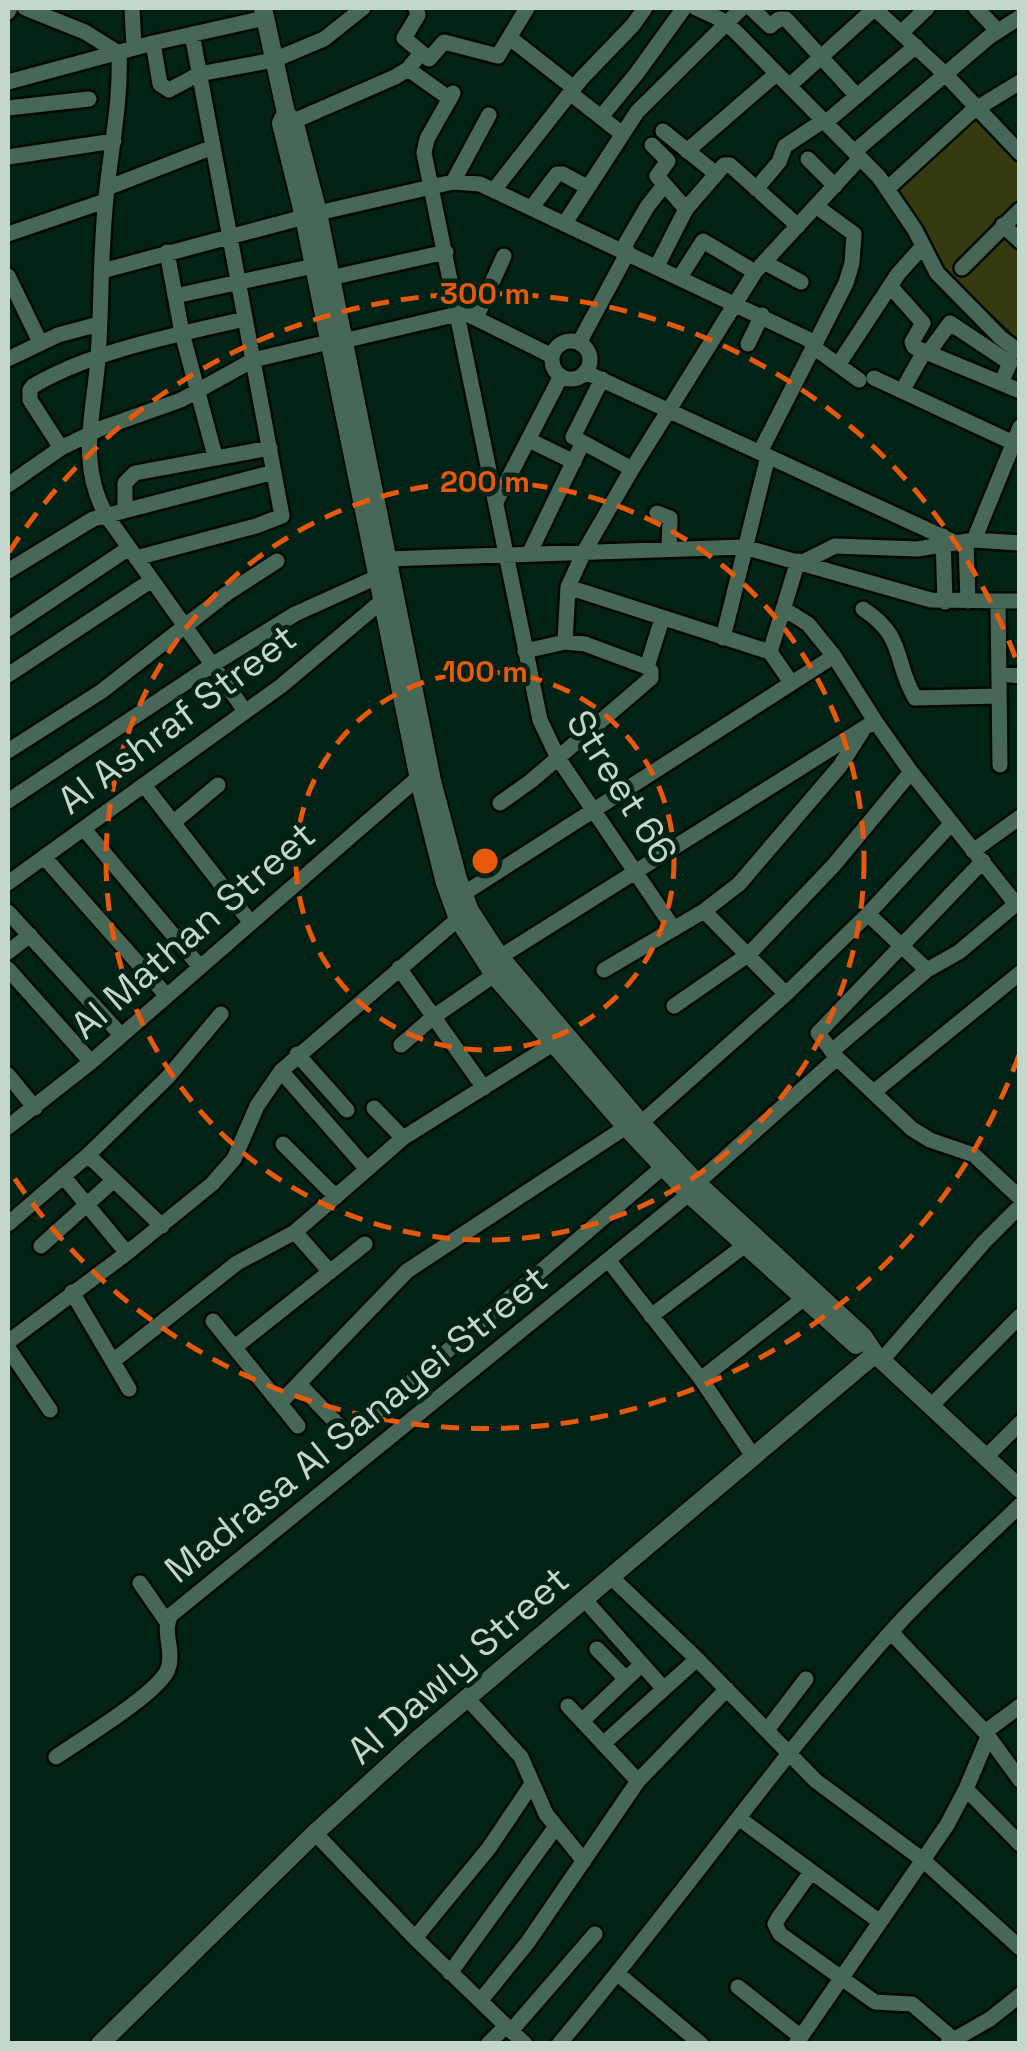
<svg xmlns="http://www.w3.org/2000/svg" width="1027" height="2051" font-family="'Space Grotesk',sans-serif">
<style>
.green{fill:#363b0f}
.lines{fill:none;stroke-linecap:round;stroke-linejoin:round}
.minor-casing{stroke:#000a03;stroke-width:20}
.tertiary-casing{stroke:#000a03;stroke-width:22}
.minor{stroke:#476856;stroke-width:15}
.tertiary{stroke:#476856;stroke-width:18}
.ring{fill:none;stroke:#e8590c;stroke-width:5;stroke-dasharray:18 12}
.labels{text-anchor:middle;stroke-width:9;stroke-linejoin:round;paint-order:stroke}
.street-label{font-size:38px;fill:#c5d7cc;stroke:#012214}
.centre{fill:#e8590c;stroke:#012214;stroke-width:5}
.ring-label{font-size:30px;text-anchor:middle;font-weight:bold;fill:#e8590c;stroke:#012214;stroke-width:9;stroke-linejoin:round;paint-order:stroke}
</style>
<rect width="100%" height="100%" fill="#012214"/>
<path class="green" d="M975 118 1019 137V340L937 262 921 224 897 190Z"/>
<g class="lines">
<g class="minor-casing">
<path id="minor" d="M25 8 85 32 117 52
M132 8 134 48
M416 8 418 15 404 38 429 59 444 42 498 56 527 8
M696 8 720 19 735 31 879 177 915 230 937 273 1001 338 1020 352
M751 8 770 26 779 19H786L857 96
M874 8 945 74 1020 153
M976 8 997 30
M8 12 10 8
M901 33 927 8
M510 38 574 88
M153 43 160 84 169 90 199 74 274 60 324 39 363 8
M119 52C121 99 112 142 107 189 100 245 102 302 98 358 94 415 77 462 106 515L245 711
M408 69 450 99
M8 82 153 43 265 18
M789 86 875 8
M453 93 427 139 424 153 540 720 558 758 674 929
M570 93 621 133
M8 108 89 99
M601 117 637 73 684 8
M294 121 395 77 408 69 421 53
M825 123 916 46
M663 131 715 173
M652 145 668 161 657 176 686 209
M687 151 776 74
M854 152 989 37 1020 17
M8 157 114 141
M808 159 835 186
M453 182 489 115
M107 188 213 147
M756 189 779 162 785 146 823 121
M887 189 971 112 1020 82
M494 190 581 79 633 25 645 8
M532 207 557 174H563L587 187
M318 213 453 182 480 184 814 342
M565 223 637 112 742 8
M1003 225 1020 241
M8 234 105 201
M622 250 647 207 664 185
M167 252 182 333 215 456
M764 262 801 282
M657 266 686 209 724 165H730L798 226
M962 268 1020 210
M102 271 304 217
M8 276 40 342
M680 277 703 241 755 272
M330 278 446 252
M890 286 923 323 912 342 914 347 1020 391
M175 296 314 266
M457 309 552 356
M476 318 504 256
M343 341 458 314
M552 360a19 19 0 1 1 38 0a19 19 0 1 1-38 0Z
M579 343 628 252
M748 344 762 315
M812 346 859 380
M928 353 950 323 1010 363 1001 383
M8 359 58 335 99 324
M838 365 898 274 923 246
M585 372 954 542
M874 378 1020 446
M602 379 573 437 632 469
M902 391 924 352
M529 440 574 462
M61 448 30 400V390L33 386C91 351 180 334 245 319
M760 452 846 283 852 263 854 234 816 206
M8 485 61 448 102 428 181 400 253 360 329 342
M496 502 561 376
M125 510V483L135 473 270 448
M657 513 670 518 669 549
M943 536 945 602
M974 540 1020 427
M966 541 968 601
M529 554 582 444
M136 558 256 526 282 516 192 34
M387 559 744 547 931 600 1020 601
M803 562 835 546 917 549 974 540 1020 543
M8 571 93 519 274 472
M568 587 770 652 790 681
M998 601 1000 765
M784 609 808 624 834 656
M863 609C906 637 893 660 915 698L999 696
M8 629 129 548
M723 638 768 456
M565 642 568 587 584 552 632 469 755 272 860 158
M525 651 565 642 585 644 647 667
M770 652 798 561
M999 674 1020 676
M8 675 152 580
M8 751 102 691 226 594 277 561
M144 785 251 923
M8 801 212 665 295 614 377 577
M500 803 531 781 651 678V671L647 667 662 619
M174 822 218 785
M84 829 200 967
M973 851 1020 817
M44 857 166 995
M983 861 818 1033 837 1058 912 1129 930 1140 974 1155 1020 1198
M8 883 281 686 382 601
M463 894 834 656 875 721 911 772 1016 904 959 952 927 970 832 1051
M704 911 786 994
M8 912 121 1035
M868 914 927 970
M8 952 30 935
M500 957 875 721
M399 968 484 1088
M8 969 91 1062
M604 970 704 911 739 884 840 766 863 730
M674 1006 749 954 834 865 911 772
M401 1045 432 1018 494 975
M297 1054 347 1110
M281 1071 366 1168
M8 1075 35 1108
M875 1091 1020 973
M374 1108 403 1138
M641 1123 786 994 868 914 952 823
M8 1127 91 1062 419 777
M283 1144 336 1197
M88 1155 162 1226
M63 1176 127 1253
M697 1183 837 1058
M8 1224 88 1155 168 1077 221 1014
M295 1232 330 1272
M41 1246 114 1180
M609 1261 701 1379 753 1456
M72 1292 129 1389
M651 1316 744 1246
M213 1321 298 1426
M8 1342 127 1253 212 1184 234 1159 257 1106 281 1071 458 919
M235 1347 365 1244
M8 1348 50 1410
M882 1360 984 1242 1020 1206
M113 1361 237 1263 295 1232 403 1138 553 1044
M701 1379 803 1299
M299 1384 344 1431 357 1428 663 1167
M280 1403 407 1271 626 1127
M931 1406 1020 1316
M986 1457 1020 1423
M611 1577 697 1659 816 1781 923 1860 1020 1948
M140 1583 167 1622
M584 1599 664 1689
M891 1632 985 1732 1020 1780
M597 1649 626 1679
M466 1697 521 1757 546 1814 584 1861
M568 1706 638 1781
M582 1721 642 1664
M767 1730 806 1679
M985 1732 1020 1706
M603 1744 697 1659
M56 1757C80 1740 159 1693 168 1669 175 1650 161 1632 171 1615L689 1194
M966 1789 1020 1844
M740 1819 880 1922
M315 1833 415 1938 525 2044
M811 1872 779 1917 775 1924 780 1934 875 2002 912 2004 959 2044
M415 1938 489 1848 532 1784
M450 1973 555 1828
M618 1974 701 2044
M738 1987 801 2037
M481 2000 528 1942 638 1781 727 1689
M511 2031 595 1934
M948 2043 990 2019 1020 1995
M488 2044 506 2026
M559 2044C672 1910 773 1765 889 1634 930 1588 976 1548 1020 1505
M796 2044 947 1825 966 1789 988 1737"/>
</g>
<g class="tertiary-casing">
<path id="tertiary" d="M263 8 286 113 281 123 304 217 420 784 445 883 458 919 494 975 626 1127 689 1194 856 1345
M286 113 295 124 318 213 432 781 458 879 470 911 500 957 641 1123 697 1183 863 1336 875 1354 1020 1489
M100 2044 315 1833 415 1742 875 1354"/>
</g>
<use href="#minor" class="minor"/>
<use href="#tertiary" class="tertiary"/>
</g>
<g class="ring">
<circle cx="485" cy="861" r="189"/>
<circle cx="485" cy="861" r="379"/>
<path d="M1019 1055A568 568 0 0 1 9 1170M9 552A568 568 0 0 1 1019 667"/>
</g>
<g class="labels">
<g class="street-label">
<text transform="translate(177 719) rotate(-37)" y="13">Al Ashraf Street</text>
<text transform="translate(622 787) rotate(58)" y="13">Street 66</text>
<text transform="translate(193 930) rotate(-41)" y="13">Al Mathan Street</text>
<text transform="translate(356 1424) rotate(-39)" y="13">Madrasa Al Sanayei Street</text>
<text transform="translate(458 1665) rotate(-41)" y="13">Al Dawly Street</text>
</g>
</g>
<circle cx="485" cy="861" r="15" class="centre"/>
<g class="ring-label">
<text x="485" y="304">300 m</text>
<text x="485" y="492">200 m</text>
<text x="485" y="682">100 m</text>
</g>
<rect width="1027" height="2051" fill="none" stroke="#c5d7cc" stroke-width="20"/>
</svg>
